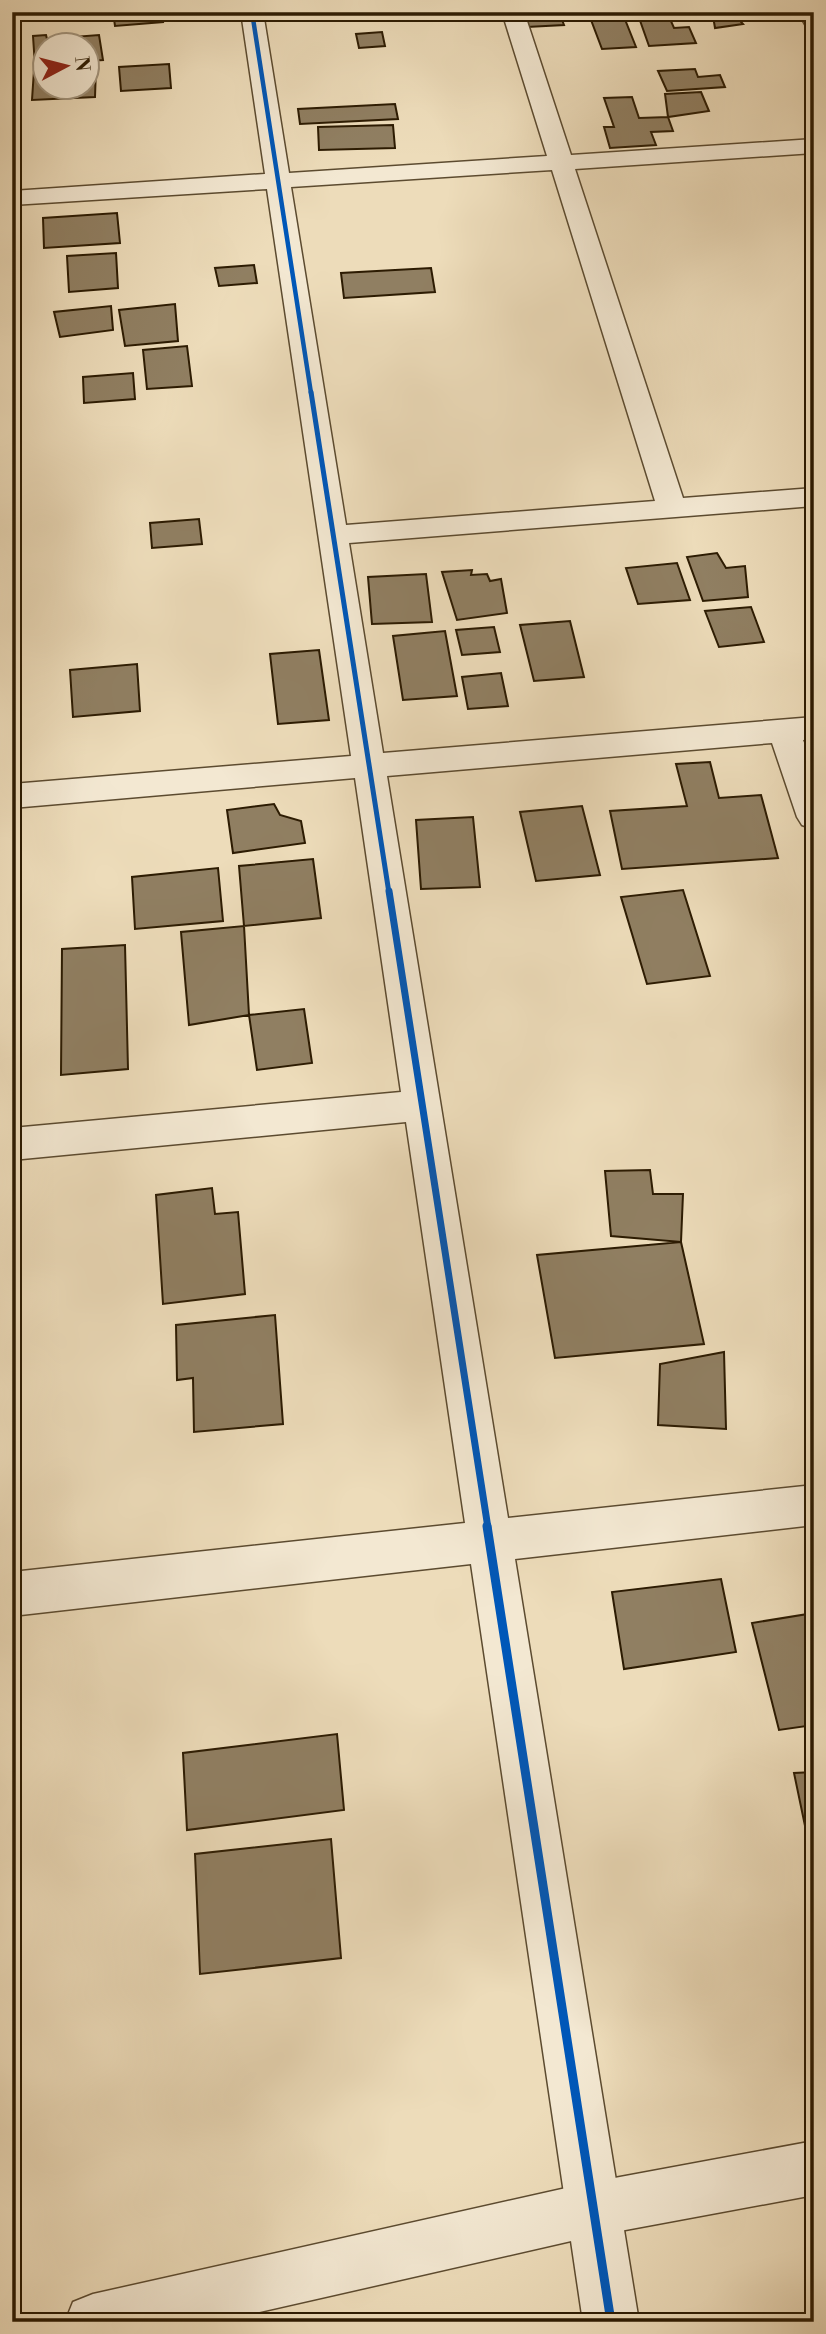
<svg xmlns="http://www.w3.org/2000/svg" width="826" height="2334" font-family="'Libre Bodoni',serif">
<style>
.building{fill:#907f62;stroke:#2c1b02;stroke-width:2}
.lines{fill:none;stroke-linecap:round;stroke-linejoin:round}
.minor-casing{stroke:#5c4b30;stroke-width:3}
.tertiary-casing{stroke:#5c4b30;stroke-width:3}
.minor{fill:#f3e8d2;fill-rule:evenodd}
.tertiary{fill:#f3e8d2;fill-rule:evenodd}
.cycleway-far3-casing{stroke:#f3e8d2;stroke-width:7}
.cycleway-far2-casing{stroke:#f3e8d2;stroke-width:9}
.cycleway-far1-casing{stroke:#f3e8d2;stroke-width:11}
.cycleway-casing{stroke:#f3e8d2;stroke-width:13}
.cycleway-far3{stroke:#0057b8;stroke-width:4.5}
.cycleway-far2{stroke:#0057b8;stroke-width:5}
.cycleway-far1{stroke:#0057b8;stroke-width:7}
.cycleway{stroke:#0057b8;stroke-width:9}
</style>
<rect width="100%" height="100%" fill="#eddcba"/>
<filter id="stains"><feTurbulence type="fractalNoise" baseFrequency=".00286" numOctaves="4"/><feColorMatrix values="0 0 0 0 .2 0 0 0 0 .09 0 0 0 0 .02 0 0 0 .5 -.17"/></filter>
<radialGradient id="worn" r=".72"><stop offset=".6" stop-color="#630" stop-opacity="0"/><stop offset="1" stop-color="#630" stop-opacity=".3"/></radialGradient>
<path class="building" d="M113 12H161L163 22 115 26Z
M521 12H559L564 25 527 27Z
M588 12H622L636 47 602 49Z
M637 12H667L674 28 689 27 696 43 649 46Z
M733 13 743 24 715 28 713 16Z
M382 32 385 46 359 48 356 34Z
M46 35 47 39 99 35 103 60 88 61V46H46V65L35 66 33 36Z
M169 64 171 88 121 91 119 67Z
M88 68H96L95 97 32 100 34 70H46V88H88Z
M695 69 698 77 720 75 725 87 667 91 658 71Z
M701 92 709 111 668 117 665 94Z
M632 97 639 118 668 117 673 131 651 132 656 145 610 148 604 127H614L604 98Z
M395 104 398 119 300 124 298 109Z
M393 125 395 148 319 150 318 127Z
M117 213 120 243 44 248 43 218Z
M12 222H17L18 252H12Z
M116 253 118 288 69 292 67 256Z
M254 265 257 283 219 286 215 268Z
M431 268 435 292 344 298 341 273Z
M175 304 178 341 125 346 119 310Z
M111 306 113 330 60 337 54 312Z
M187 346 192 386 147 389 143 350Z
M133 373 135 399 84 403 83 377Z
M199 519 202 544 152 548 150 523Z
M717 553 726 568 745 566 748 597 703 601 687 557Z
M677 563 690 600 638 604 626 568Z
M472 570 471 575 487 574 490 581 501 579 507 613 457 620 442 572Z
M426 574 432 622 372 624 368 577Z
M751 607 764 642 719 647 705 611Z
M570 621 584 677 534 681 520 625Z
M494 627 500 652 462 655 456 630Z
M445 631 457 696 403 700 393 636Z
M319 650 329 720 278 724 270 654Z
M137 664 140 711 73 717 70 670Z
M501 673 508 706 468 709 462 677Z
M710 762 719 798 761 795 778 858 622 869 610 811 687 806 676 764Z
M274 804 280 815 301 821 305 843 233 853 227 810Z
M582 806 600 875 536 881 520 812Z
M473 817 480 887 421 889 416 820Z
M313 859 321 918 244 926 239 866Z
M218 868 223 921 135 929 132 877Z
M683 890 710 976 647 984 621 897Z
M244 926 249 1015 189 1025 181 932Z
M125 945 128 1069 61 1075 62 949Z
M304 1009 312 1063 257 1070 249 1015Z
M650 1170 653 1194H683L681 1242 611 1236 605 1171Z
M212 1188 215 1214 238 1212 245 1294 163 1304 156 1195Z
M681 1242 704 1344 555 1358 537 1255Z
M275 1315 283 1424 194 1432 193 1378 177 1380 176 1325Z
M724 1352 726 1429 658 1425 660 1364Z
M721 1579 736 1652 624 1669 612 1592Z
M814 1613V1725L779 1730 752 1623Z
M337 1734 344 1810 187 1830 183 1753Z
M814 1772V1869L794 1773Z
M331 1839 341 1958 200 1974 195 1854Z"/>
<g class="lines">
<g class="minor-casing">
<path id="minor" d="M241 12H263L289 173 547 156 502 12H524L571 155 814 139V153L575 169 683 498 814 488V506L349 543 383 753 814 717V739L803 740 814 769V829L802 825 797 817 772 743 387 776 508 1518 814 1485V1525L515 1559 639 2322H583L471 1564 12 1616V1572L465 1523 406 1122 12 1160V1128L401 1092 355 778 12 808V784L351 756 267 189 12 205V191L265 174ZM552 170 655 501 346 525 291 187Z
M798 12H814V27L806 26Z"/>
</g>
<g class="tertiary-casing">
<path id="tertiary" d="M814 2141V2195L593 2236 216 2322H65L73 2302 93 2294 593 2182Z"/>
</g>
<use href="#minor" class="minor"/>
<use href="#tertiary" class="tertiary"/>
<g class="cycleway-far3-casing">
<path id="cycleway-far3" d="M252 12 311 393"/>
</g>
<g class="cycleway-far2-casing">
<path id="cycleway-far2" d="M311 392 389 893"/>
</g>
<g class="cycleway-far1-casing">
<path id="cycleway-far1" d="M389 891 488 1528"/>
</g>
<g class="cycleway-casing">
<path id="cycleway" d="M487 1526 611 2322"/>
</g>
<use href="#cycleway-far3" class="cycleway-far3"/>
<use href="#cycleway-far2" class="cycleway-far2"/>
<use href="#cycleway-far1" class="cycleway-far1"/>
<use href="#cycleway" class="cycleway"/>
</g>
<rect width="826" height="2334" fill="none" stroke="#eddcba" stroke-width="42"/>
<rect x="14" y="14" width="798" height="2306" fill="none" stroke="#2c1b02" stroke-width="3.5"/>
<rect x="21" y="21" width="784" height="2292" fill="none" stroke="#2c1b02" stroke-width="2"/>
<g transform="translate(66 66) rotate(83)"><circle r="33" fill="#f3e8d2" stroke="#a3967f" stroke-width="2"/>
<path d="M0-5L12 26L0 18L-12 26Z" fill="#8f2418"/>
<text y="-10" font-size="19" font-weight="bold" text-anchor="middle" fill="#2c1b02">N</text>
</g>
<rect width="100%" height="100%" filter="url(#stains)"/>
<rect width="100%" height="100%" fill="url(#worn)"/>
</svg>
